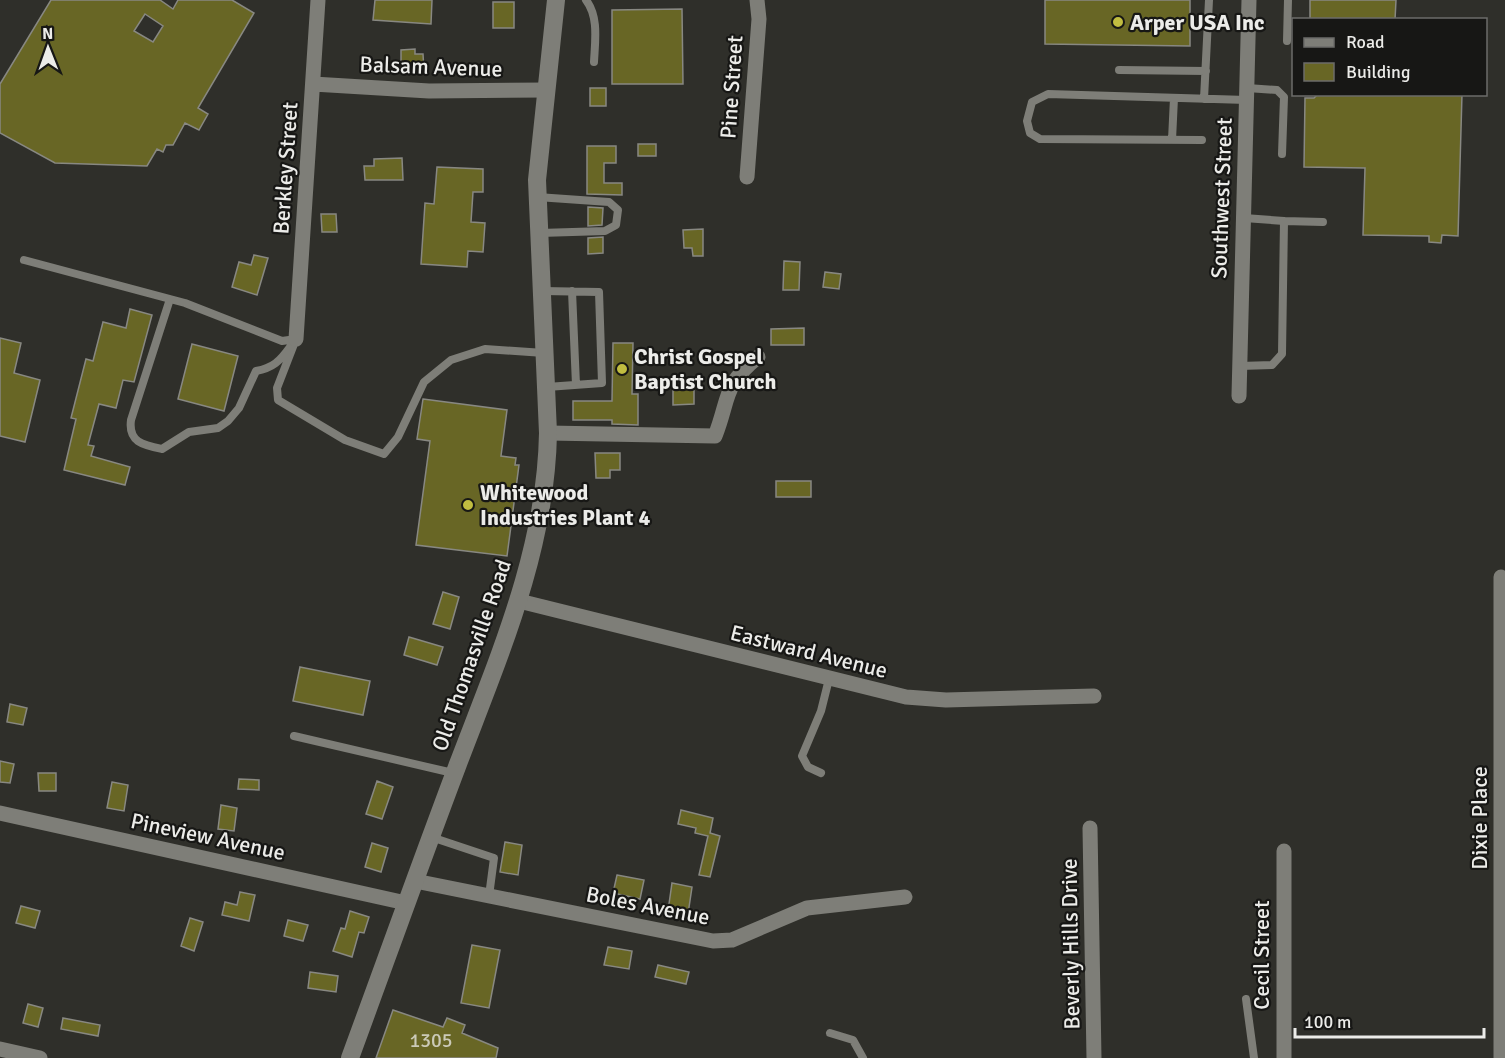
<svg xmlns="http://www.w3.org/2000/svg" width="1505" height="1058" font-family="Signika,sans-serif">
<style>
.building{fill:#686625;stroke:#888882;stroke-width:1.5;fill-rule:evenodd}
.lines{fill:none;stroke-linecap:round;stroke-linejoin:round}
.service{stroke:#7e7e78;stroke-width:8}
.minor{stroke:#7e7e78;stroke-width:15}
.tertiary{stroke:#7e7e78;stroke-width:18}
.poi-dot{fill:#c1bd40;stroke:#171715;stroke-width:2}
.labels{text-anchor:middle;stroke-width:4.5;stroke-linejoin:round;paint-order:stroke}
.number-label{font-size:20px;fill:#cbcab8}
.poi-label{font-size:22px;font-weight:bold;fill:#ecece9;stroke:#171715;text-anchor:start}
.street-label{font-size:22px;fill:#ecece9;stroke:#171715}
</style>
<rect width="100%" height="100%" fill="#2f2f2a"/>
<path class="building" d="M51 0H160L173 9 178 0H232L254 13 198 108 208 114 199 130 185 123 173 145H166L163 152 157 149 147 166 55 163 0 133V84ZM145 14 163 26 153 42 134 31Z
M375 0H432L431 24 373 20Z
M1045 0H1190V46L1045 44Z
M1310 0H1396L1395 20H1310Z
M493 2H514V28H493Z
M682 9 683 84H612V10Z
M415 49V54H423L424 71H401V50Z
M590 88H606V106H590Z
M1318 94H1462L1458 236 1442 235 1441 243 1429 242V236L1363 235 1365 168 1304 167 1305 98H1314Z
M638 144H656V156H638Z
M587 146H616V163H604V183H622V195L587 194Z
M402 158 403 180H365L364 166H374V159Z
M437 167 483 169V192H473L471 222 485 223 483 252 468 251 467 267 421 264 425 203 434 204Z
M588 207 603 208 602 225 588 226Z
M321 214H336L337 232H322Z
M703 229V256H693L692 248H684L683 230Z
M603 237V253L588 254V238Z
M254 255 268 258 257 295 232 287 239 262 251 265Z
M784 261 800 262 799 290H783Z
M825 272 841 274 839 289 823 287Z
M130 309 152 315 134 382 123 380 116 408 99 404 88 445 94 446 91 456 130 467 125 485 64 470 76 419 71 418 86 359 93 361 103 322 126 328Z
M804 328V345H771V329Z
M0 338 21 343 14 373 40 380 25 442 0 436Z
M613 343H633L632 394H638V425L612 424V420H573V401H612Z
M192 344 238 356 224 411 178 399Z
M673 386H694V404L673 405Z
M423 399 507 410 501 456 516 458 515 465H519L507 556 416 545 430 441 417 439Z
M595 453H620V470H610V478H596Z
M776 481H811V497H776Z
M443 592 459 597 450 629 433 624Z
M409 637 443 647 437 665 404 655Z
M300 667 370 681 363 715 293 701Z
M10 704 27 708 23 725 7 722Z
M0 761 14 764 10 783 0 782Z
M38 773H56V791H39Z
M239 779 259 780V790L238 789Z
M377 781 393 787 382 819 366 814Z
M112 782 128 785 124 811 107 808Z
M221 805 237 808 234 831 218 829Z
M681 810 713 818 710 833 720 836 710 877 699 875 708 836 695 833 696 828 678 824Z
M505 842 522 845 518 875 500 872Z
M372 843 388 848 381 872 365 867Z
M617 875 644 880 640 899 613 893Z
M672 883 692 887 688 914 668 911Z
M240 892 255 895 249 921 222 915 225 902 237 905Z
M21 906 40 911 35 928 16 923Z
M350 911 369 917 364 933 359 932 352 957 333 951 341 928 345 929Z
M190 918 203 922 194 951 181 946Z
M288 920 308 925 303 941 284 936Z
M472 945 500 950 489 1008 461 1003Z
M608 947 632 951 629 969 604 965Z
M658 965 689 972 686 984 655 977Z
M310 972 338 976 336 992 308 988Z
M28 1004 43 1008 38 1027 23 1023Z
M393 1010 443 1027 447 1018 465 1025 462 1033 498 1048 496 1058H376Z
M63 1018 100 1025 98 1036 61 1029Z"/>
<g class="lines">
<path class="service" d="M586 0C599 17 595 41 594 62
M1287 41 1288 0
M1119 70 1206 71
M1247 88 1277 90 1284 97 1282 154
M1204 99 1209 0
M1172 140 1174 98
M1202 140 1040 139 1030 133 1027 121 1032 102 1048 94 1247 100
M537 197 609 202 618 210 616 225 605 231 540 233
M1284 221 1323 222
M24 260 185 303 282 341 296 339
M543 291 599 292 602 383 547 387
M572 291 576 385
M170 299 131 420C128 442 143 445 162 449L189 432 218 428 228 421 239 408 256 371C273 368 280 361 290 347
M296 339 277 388 278 400 345 440 384 454 398 437 424 382 451 360 485 349 544 353
M1240 366 1272 365 1282 354 1284 221 1244 218
M294 736 453 773
M821 773 808 767 802 756 821 711 829 679
M431 837 494 858 489 896
M1246 999 1254 1058
M830 1033 853 1040 863 1058"/>
<path class="minor" d="M313 84 429 91 547 90
M747 177 759 19 757 0
M296 339 318 0
M1239 396 1249 0
M548 433 715 436C730 398 722 386 758 357
M1501 577V1058
M519 601 906 697 946 700 1094 696
M0 813 406 903
M1090 828 1094 1058
M1284 851V1058
M415 881 713 941 732 940 807 908 905 897
M0 1049 40 1058"/>
<path class="tertiary" d="M350 1058C386 960 421 862 458 764 499 656 546 550 548 433L537 180 556 0"/>
</g>
<g class="poi-dot">
<circle cx="1118" cy="22" r="6"/>
<circle cx="622" cy="369" r="6"/>
<circle cx="468" cy="505" r="6"/>
</g>
<g class="labels">
<g class="number-label">
<text x="431" y="1047">1305</text>
</g>
<g class="poi-label">
<text x="1130" y="30">Arper USA Inc</text>
<text x="634" y="364">Christ Gospel<tspan x="634" dy="25">Baptist Church</tspan></text>
<text x="480" y="500">Whitewood<tspan x="480" dy="25">Industries Plant 4</tspan></text>
</g>
<g class="street-label">
<text transform="translate(431 66) rotate(2)" y="8">Balsam Avenue</text>
<text transform="translate(731 87) rotate(-86)" y="8">Pine Street</text>
<text transform="translate(285 168) rotate(-86)" y="8">Berkley Street</text>
<text transform="translate(1221 198) rotate(-88)" y="8">Southwest Street</text>
<text transform="translate(809 651) rotate(14)" y="8">Eastward Avenue</text>
<text transform="translate(471 655) rotate(-71)" y="8">Old Thomasville Road</text>
<text transform="translate(1479 818) rotate(-90)" y="8">Dixie Place</text>
<text transform="translate(208 836) rotate(12)" y="8">Pineview Avenue</text>
<text transform="translate(648 905) rotate(11)" y="8">Boles Avenue</text>
<text transform="translate(1070 944) rotate(-91)" y="8">Beverly Hills Drive</text>
<text transform="translate(1261 955) rotate(-90)" y="8">Cecil Street</text>
</g>
</g>
<rect x="1292" y="18" width="195" height="78" fill="#171715" stroke="#6c6c6a" stroke-width="1.5"/>
<rect x="1304" y="38" width="30" height="9" fill="#7e7e78" stroke="#6c6c6a" stroke-width="1.5"/>
<text x="1346" y="48" font-size="18" fill="#ecece9">Road</text>
<rect x="1304" y="63" width="30" height="18" fill="#686625" stroke="#6c6c6a" stroke-width="1.5"/>
<text x="1346" y="78" font-size="18" fill="#ecece9">Building</text>
<g transform="translate(48 48) rotate(359)" stroke="#171715" stroke-width="4.5" paint-order="stroke">
<path d="M0-4.5L10 22L0 15L-10 22Z" fill="#ecece9"/>
<text y="-9" font-size="16" font-weight="bold" text-anchor="middle" fill="#ecece9">N</text>
</g>
<path d="M1295 1028v9h189v-9" fill="none" stroke="#ecece9" stroke-width="3"/>
<text x="1304" y="1028" font-size="18" fill="#ecece9" stroke="#171715" stroke-width="4.5" paint-order="stroke">100 m</text>
</svg>
